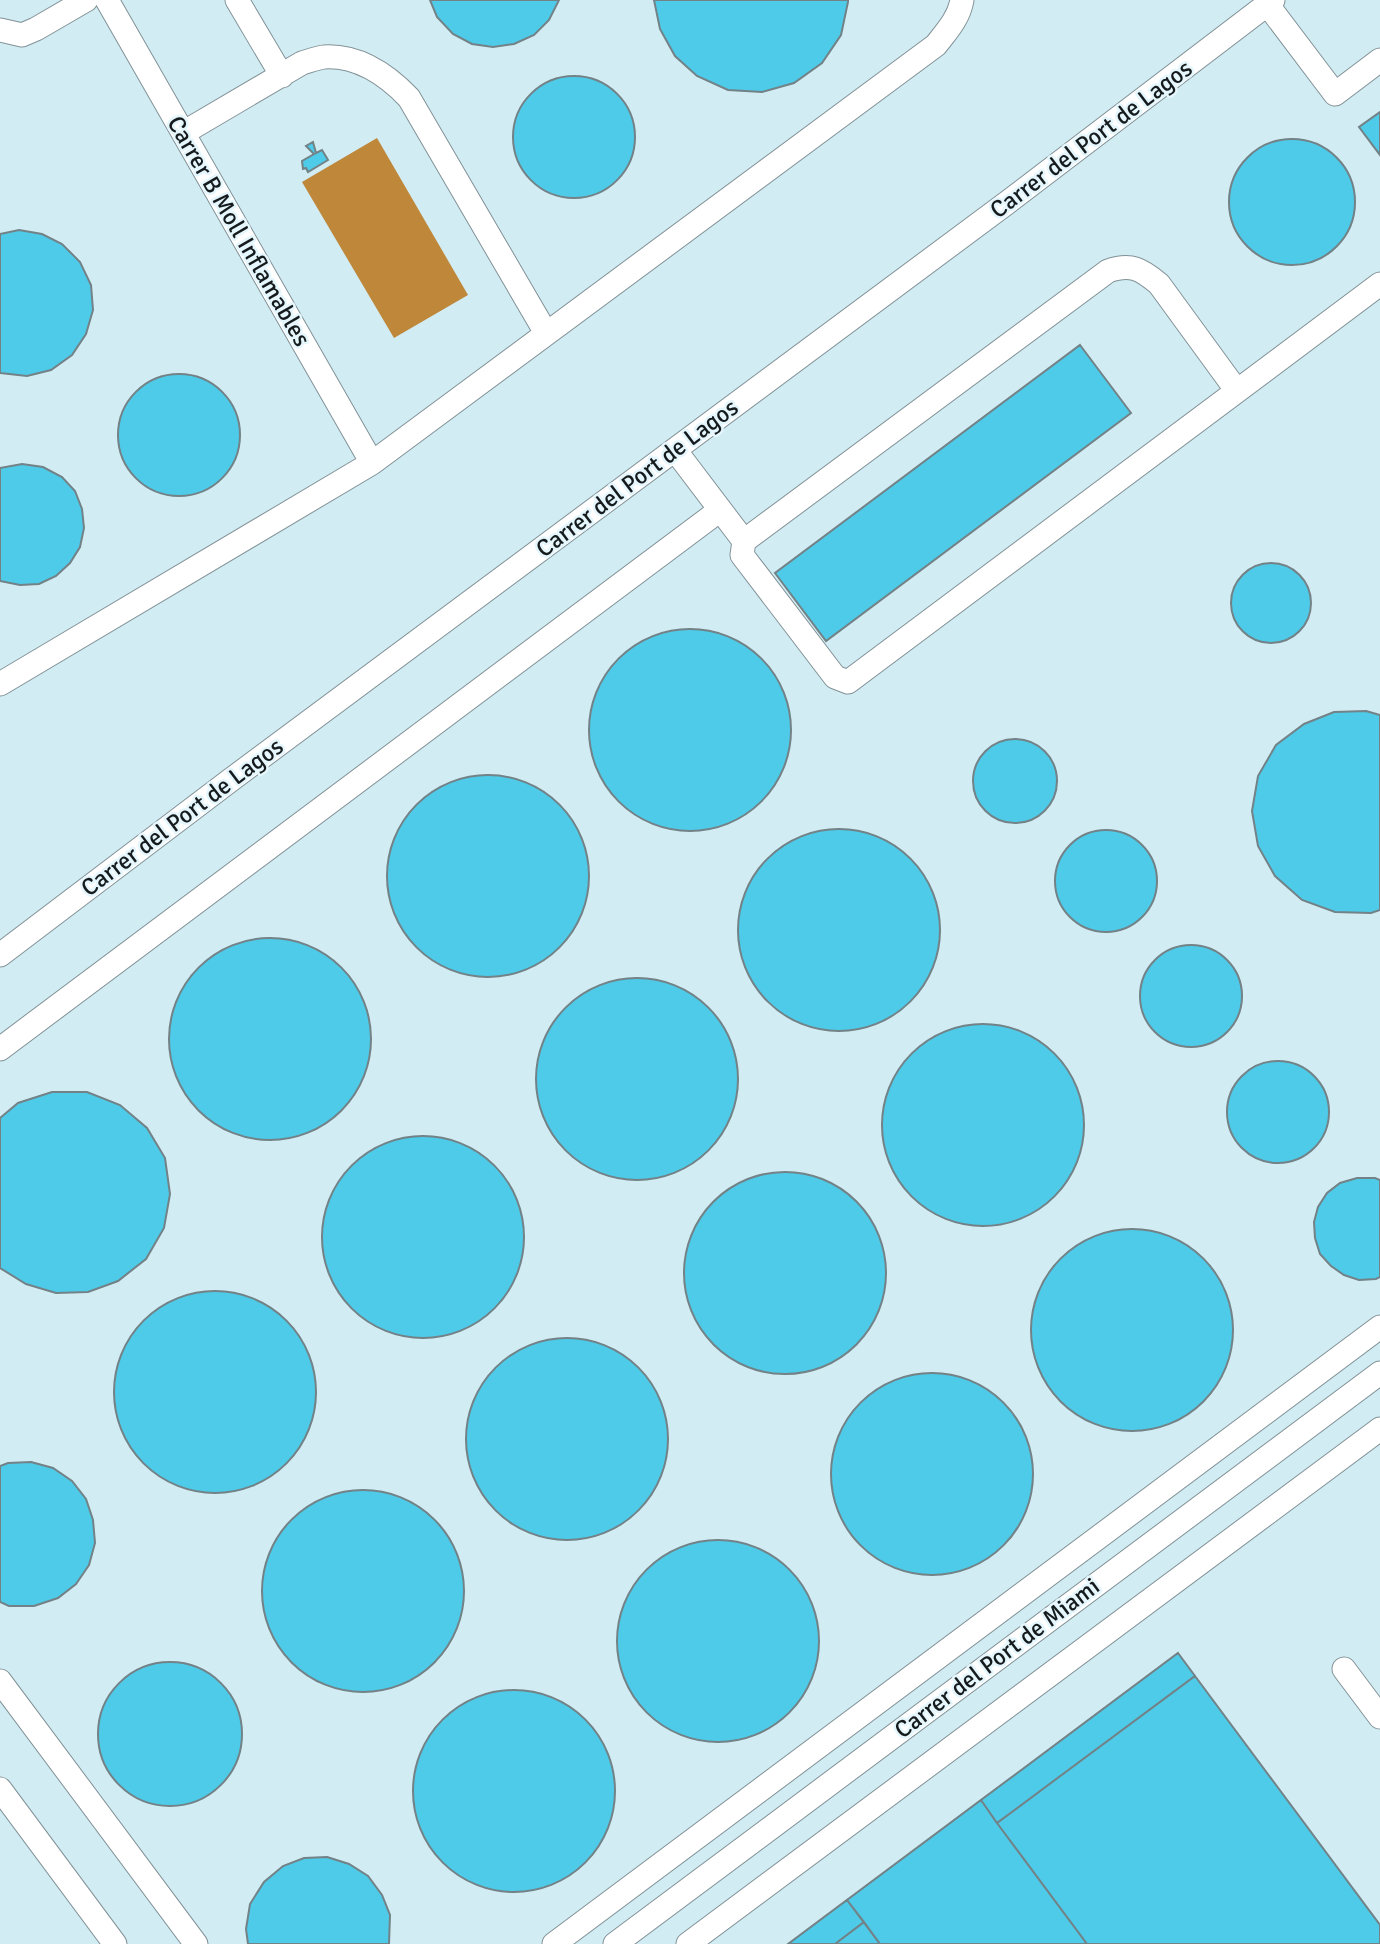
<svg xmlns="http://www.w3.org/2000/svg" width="1380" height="1944" font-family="Signika,sans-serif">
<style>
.built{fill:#d2ecf4}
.water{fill:#bf8739}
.building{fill:#4ecbe9;stroke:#728286;stroke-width:2}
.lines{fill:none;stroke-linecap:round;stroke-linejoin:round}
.service-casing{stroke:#829297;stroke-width:25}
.service{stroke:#fff;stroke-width:23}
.labels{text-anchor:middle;stroke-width:5;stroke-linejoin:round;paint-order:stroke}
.street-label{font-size:24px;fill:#151b1d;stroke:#e5f6fc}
</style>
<rect width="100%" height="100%" fill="#e5f6fc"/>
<path class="built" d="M0 0H1380V1944H0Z"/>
<path class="water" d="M377 138 468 295 394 338 302 182Z"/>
<path class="building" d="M430 0H559L549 20 534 35 514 44 493 47 472 44 453 34 437 17Z
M654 0H848V2L841 35 822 63 794 83 762 92 728 90 697 76 675 56 660 29Z
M513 137a61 61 0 1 1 122 0a61 61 0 1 1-122 0Z
M1380 112V155L1359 127Z
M1229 202a63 63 0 1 1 126 0a63 63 0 1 1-126 0Z
M313 142 316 153 322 150 328 160 308 172 306 168 303 169 302 161 314 154 306 146Z
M19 230 42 234 62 244 80 262 91 285 93 310 86 334 72 355 51 370 27 376 0 373V234Z
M1080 345 1131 413 826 641 775 573Z
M118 435a61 61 0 1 1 122 0a61 61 0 1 1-122 0Z
M22 464 43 467 62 477 75 491 82 509 84 528 80 547 70 563 56 576 39 584 20 585 0 581V468Z
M1231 603a40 40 0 1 1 80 0a40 40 0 1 1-80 0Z
M589 730a101 101 0 1 1 202 0a101 101 0 1 1-202 0Z
M1366 711 1380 715V910L1371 913 1335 912 1302 900 1275 876 1258 846 1252 811 1258 776 1276 745 1304 724 1334 712Z
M973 781a42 42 0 1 1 84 0a42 42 0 1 1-84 0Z
M387 876a101 101 0 1 1 202 0a101 101 0 1 1-202 0Z
M738 930a101 101 0 1 1 202 0a101 101 0 1 1-202 0Z
M1055 881a51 51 0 1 1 102 0a51 51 0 1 1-102 0Z
M169 1039a101 101 0 1 1 202 0a101 101 0 1 1-202 0Z
M1140 996a51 51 0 1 1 102 0a51 51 0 1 1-102 0Z
M536 1079a101 101 0 1 1 202 0a101 101 0 1 1-202 0Z
M882 1125a101 101 0 1 1 202 0a101 101 0 1 1-202 0Z
M1227 1112a51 51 0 1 1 102 0a51 51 0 1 1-102 0Z
M52 1092H87L120 1105 147 1128 165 1158 170 1194 164 1228 146 1259 118 1281 88 1292 56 1293 26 1284 0 1268V1118L18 1103Z
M322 1237a101 101 0 1 1 202 0a101 101 0 1 1-202 0Z
M684 1273a101 101 0 1 1 202 0a101 101 0 1 1-202 0Z
M1357 1178H1375L1380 1180V1277L1376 1279 1359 1280 1344 1275 1331 1266 1320 1254 1315 1238 1314 1222 1318 1207 1327 1193 1340 1183Z
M1031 1330a101 101 0 1 1 202 0a101 101 0 1 1-202 0Z
M114 1392a101 101 0 1 1 202 0a101 101 0 1 1-202 0Z
M466 1439a101 101 0 1 1 202 0a101 101 0 1 1-202 0Z
M831 1474a101 101 0 1 1 202 0a101 101 0 1 1-202 0Z
M31 1462 53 1468 72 1481 86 1499 93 1520 95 1543 89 1565 76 1584 58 1598 34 1606H9L0 1602V1466L8 1463Z
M262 1591a101 101 0 1 1 202 0a101 101 0 1 1-202 0Z
M617 1641a101 101 0 1 1 202 0a101 101 0 1 1-202 0Z
M1178 1653 1195 1676 997 1823 981 1800Z
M98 1734a72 72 0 1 1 144 0a72 72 0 1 1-144 0Z
M1195 1676 1380 1925V1944H1087L997 1823Z
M413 1791a101 101 0 1 1 202 0a101 101 0 1 1-202 0Z
M981 1800 997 1823 1087 1944H880L847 1900Z
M327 1857 349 1864 368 1876 382 1895 390 1915 389 1944H248L246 1929 250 1904 264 1882 283 1866 304 1858Z
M847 1900 864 1922 835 1944H788Z
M864 1922 880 1944H835Z"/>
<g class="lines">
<g class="service-casing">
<path id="service" d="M107 0 372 463
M237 0 282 76
M1267 4 1335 94 1380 60
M0 30 22 35 36 29 86 0
M183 133 302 63C309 61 317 58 324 57 359 55 387 75 409 98L546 333
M675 450 744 541 742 555 835 677 848 682 1380 284
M744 541 1108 271C1131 263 1141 269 1159 284L1237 391
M0 684 372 463 936 45C947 31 959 18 962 0
M0 955 232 779 1008 202 1273 0
M0 1049 720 510
M1344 1669 1380 1717
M0 1681 196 1944
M0 1789 115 1944
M554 1944 1380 1327
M615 1944 1380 1373
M688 1944 1380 1429"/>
</g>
<use href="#service" class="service"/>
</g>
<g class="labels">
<g class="street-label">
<text transform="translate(1091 139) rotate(-37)" y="8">Carrer del Port de Lagos</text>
<text transform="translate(239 231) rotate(60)" y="8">Carrer B Moll Inflamables</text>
<text transform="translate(637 478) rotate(-37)" y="8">Carrer del Port de Lagos</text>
<text transform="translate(182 817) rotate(-37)" y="8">Carrer del Port de Lagos</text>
<text transform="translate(997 1658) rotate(-37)" y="8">Carrer del Port de Miami</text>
</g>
</g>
</svg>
